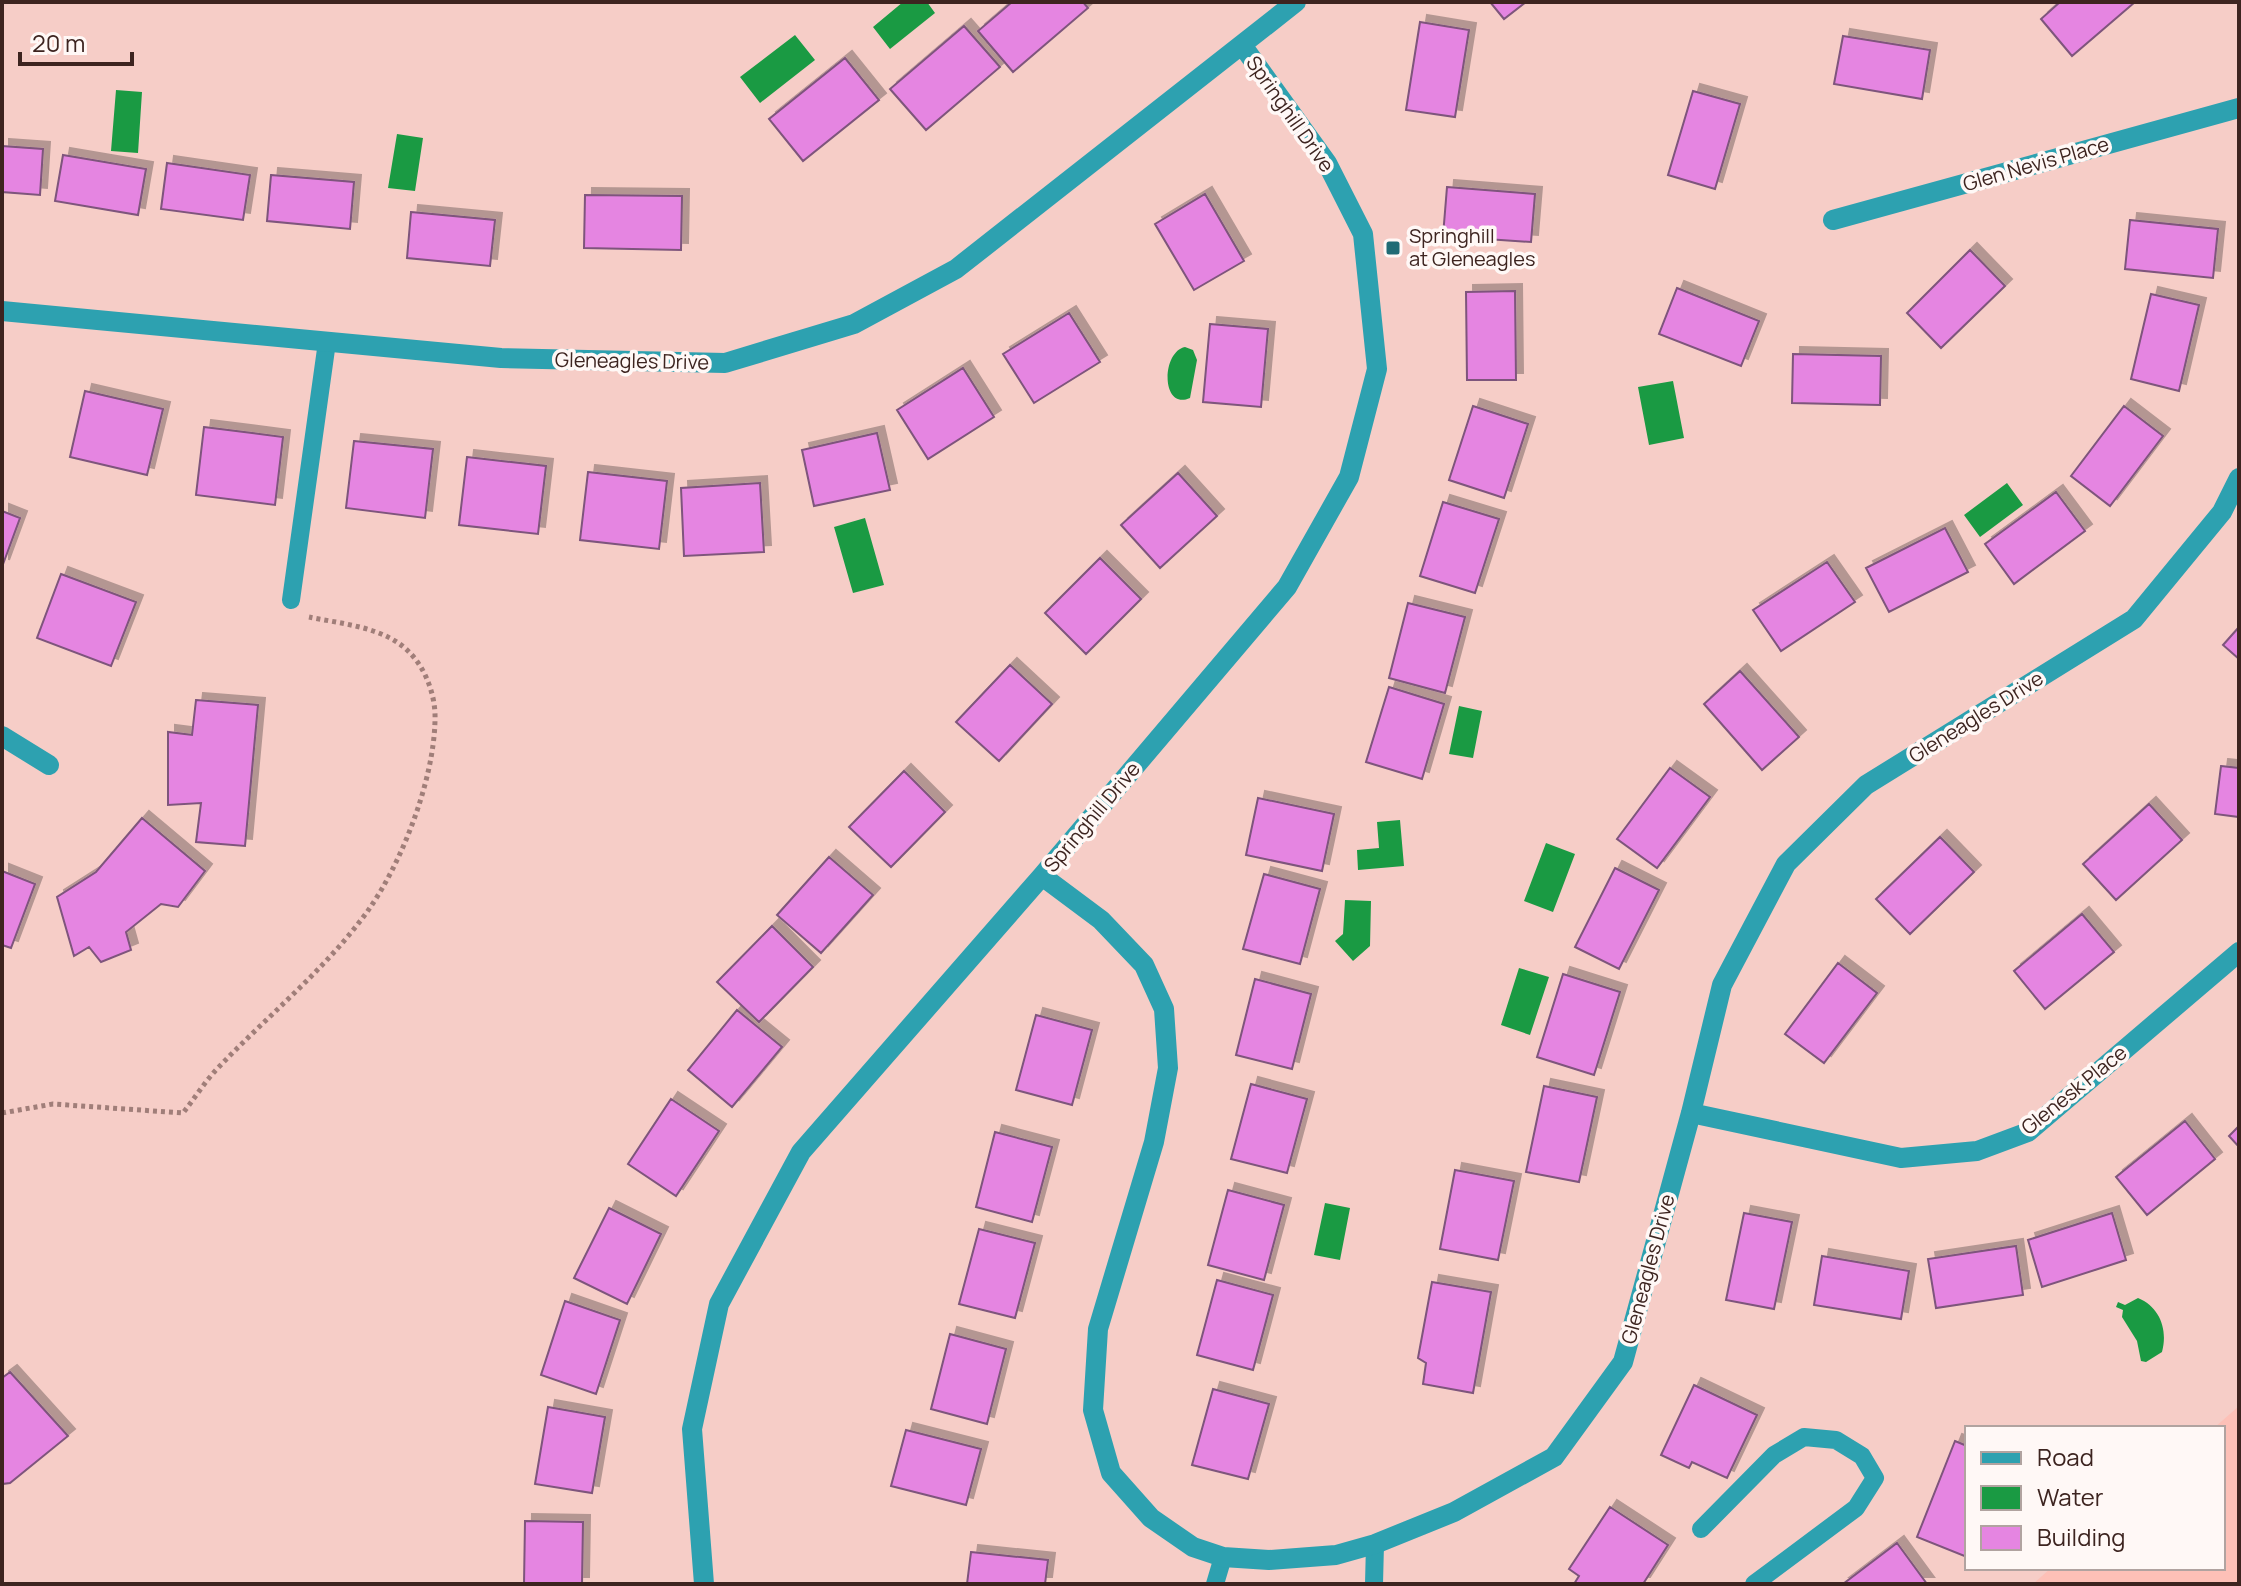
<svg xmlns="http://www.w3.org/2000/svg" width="2241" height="1586" font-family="Manrope,sans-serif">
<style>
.built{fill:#fdc0b7}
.water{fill:#1a9a43}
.building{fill:#e585e1;stroke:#7e547c;stroke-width:2;filter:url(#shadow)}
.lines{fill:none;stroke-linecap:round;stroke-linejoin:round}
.path{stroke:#a07e79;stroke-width:5;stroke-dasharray:4 4;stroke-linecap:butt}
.service{stroke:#2da1b0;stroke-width:18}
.minor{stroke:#2da1b0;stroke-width:20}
.poi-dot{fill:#216b75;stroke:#fff8f6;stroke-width:3}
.labels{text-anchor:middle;stroke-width:7;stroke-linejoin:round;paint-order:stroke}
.street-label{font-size:20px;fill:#3d2420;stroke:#fff8f6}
.poi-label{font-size:20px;fill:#3d2420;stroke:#fff8f6;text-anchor:start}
</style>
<defs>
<filter id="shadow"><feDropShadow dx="7" dy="-7" stdDeviation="0" flood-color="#0004"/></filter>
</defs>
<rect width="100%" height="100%" fill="#f6cdc7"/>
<path class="built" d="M2239 1406V1584H2033L2051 1568H2223V1428H2214Z"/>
<path class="water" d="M903 2H927L935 13 890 49 873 27Z
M795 35 815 60 760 103 740 77Z
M116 90 142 92 138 153 111 151Z
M397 134 423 138 415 191 388 188Z
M1185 347 1193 350 1197 360 1190 398C1161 411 1161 352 1185 347Z
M1673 381 1684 438 1649 445 1638 387Z
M2007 483 2023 505 1980 537 1964 515Z
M865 518 884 585 853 593 834 527Z
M1459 706 1482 711 1473 758 1449 754Z
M1400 820 1404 866 1358 870 1357 850 1379 848 1377 822Z
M1546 843 1575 854 1553 912 1524 901Z
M1345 900 1371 901 1370 946 1353 961 1335 941 1343 934Z
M1519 968 1549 977 1530 1035 1501 1025Z
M1325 1203 1350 1208 1340 1260 1314 1255Z
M2138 1298C2160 1307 2168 1330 2162 1352L2146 1362 2141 1361 2137 1341 2122 1317 2123 1310 2116 1307 2118 1302 2125 1305Z"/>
<path class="building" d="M1012 2H1083L1088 8 1013 72 978 31Z
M1490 2H1526L1504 19Z
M2060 2H2135L2072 56 2041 19Z
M1420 22 1469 30 1455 117 1406 110Z
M964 26 1000 67 926 130 890 89Z
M1843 36 1930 50 1922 99 1834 84Z
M845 58 879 100 803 161 769 119Z
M1693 91 1740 104 1715 189 1668 175Z
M2 146 43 149 40 195 2 192Z
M63 155 146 169 138 215 55 201Z
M167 163 250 175 243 220 161 209Z
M271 175 354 182 350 229 267 221Z
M1447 187 1535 194 1531 242 1443 236Z
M1205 194 1244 261 1194 290 1155 224Z
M585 195 682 196 681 250 584 248Z
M411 212 495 220 490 266 407 258Z
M2130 220 2218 229 2213 278 2125 269Z
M1970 250 2005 286 1941 348 1907 313Z
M1677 288 1759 321 1741 366 1659 334Z
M1515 291 1516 380H1467L1466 292Z
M2151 294 2199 305 2179 391 2131 379Z
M1069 313 1100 362 1034 403 1003 354Z
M1210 324 1268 329 1261 407 1203 402Z
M1793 354 1881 356 1880 405 1792 403Z
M963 368 994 417 928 459 897 410Z
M85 391 163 409 147 475 70 457Z
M1473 406 1528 424 1504 498 1449 480Z
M2124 406 2163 436 2110 506 2071 476Z
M204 427 283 437 275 505 196 495Z
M877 433 890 490 814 506 802 450Z
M354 441 433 449 425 518 346 508Z
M467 457 546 466 538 534 459 525Z
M588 472 667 481 659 549 580 540Z
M1178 473 1217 516 1160 568 1121 525Z
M760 483 764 552 684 556 681 488Z
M2056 492 2085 531 2014 584 1985 544Z
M1443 502 1499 519 1475 593 1420 576Z
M2 511 20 518 2 567Z
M1945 528 1968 572 1889 612 1866 568Z
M1100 558 1141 599 1086 654 1045 613Z
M1827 562 1855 602 1781 651 1753 610Z
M61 574 136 602 111 666 37 638Z
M1408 603 1465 617 1445 693 1389 678Z
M2239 627V659L2223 645Z
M1010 665 1052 704 999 761 956 722Z
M1740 671 1799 737 1762 770 1704 704Z
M1389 687 1444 704 1422 779 1366 762Z
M196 700 258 705 245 846 196 842 201 803 168 805V732L192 735Z
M2221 766 2239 768V817L2215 814Z
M1670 768 1710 797 1657 868 1617 839Z
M904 771 945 812 891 867 849 827Z
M1258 798 1334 814 1322 871 1246 855Z
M2149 804 2182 840 2116 900 2083 864Z
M142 818 205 871 178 907 161 904 126 932 131 950 101 962 89 947 74 956 57 897 96 872Z
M1940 837 1974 872 1910 934 1876 899Z
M829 857 873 895 821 953 777 915Z
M1615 868 1659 890 1619 969 1575 947Z
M2 871 35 884 11 948 2 945Z
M1264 874 1320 889 1300 964 1243 949Z
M2082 914 2114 952 2045 1009 2014 971Z
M772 926 813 967 759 1022 717 982Z
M1838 963 1877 993 1824 1063 1785 1034Z
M1563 974 1620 992 1594 1075 1537 1057Z
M1255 979 1311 994 1292 1069 1236 1055Z
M737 1010 782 1047 732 1107 688 1070Z
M1036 1015 1092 1030 1072 1105 1016 1090Z
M1251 1084 1307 1099 1287 1173 1231 1159Z
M1544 1086 1597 1097 1579 1182 1526 1172Z
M671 1099 719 1131 676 1196 628 1164Z
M2185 1121 2215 1159 2147 1215 2116 1177Z
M2239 1126V1147L2229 1136Z
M995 1132 1052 1147 1032 1222 976 1207Z
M1455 1170 1514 1181 1498 1260 1440 1249Z
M1228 1190 1284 1205 1264 1280 1208 1265Z
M609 1208 661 1234 627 1304 574 1278Z
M1744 1213 1792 1222 1774 1309 1726 1300Z
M2112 1213 2126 1260 2042 1287 2028 1240Z
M979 1229 1035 1243 1015 1318 959 1304Z
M2016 1246 2023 1295 1936 1308 1928 1259Z
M1822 1256 1909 1271 1901 1319 1814 1305Z
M1217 1280 1273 1295 1253 1370 1197 1355Z
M1432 1282 1491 1292 1473 1393 1423 1384 1426 1363 1418 1358Z
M565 1301 620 1320 596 1394 541 1375Z
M950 1334 1006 1349 987 1424 931 1409Z
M10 1372 68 1436 10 1483 2 1484V1378Z
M1694 1385 1757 1415 1727 1478 1692 1462 1689 1468 1661 1455Z
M1213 1389 1269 1404 1248 1479 1192 1465Z
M548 1407 605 1417 592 1493 535 1484Z
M906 1430 981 1449 966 1505 891 1486Z
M1955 1441 1967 1446V1557L1917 1537Z
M1610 1507 1668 1545 1643 1584H1574L1579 1576 1569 1569Z
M525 1521 583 1522 582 1584H524Z
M1897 1543 1927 1584H1843Z
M971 1552 1048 1560 1045 1584H967Z"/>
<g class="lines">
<path class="path" d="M2 1113 53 1104 183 1113C194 1099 204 1083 216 1070 266 1017 324 971 367 912 402 863 434 780 435 720 436 697 426 669 410 653 386 627 342 624 309 617"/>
<path class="service" d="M291 600 327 342
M1701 1529 1774 1455 1804 1437 1836 1440 1862 1456 1875 1478 1856 1508 1754 1584
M1215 1584 1223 1557
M1374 1584 1375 1544"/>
<path class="minor" d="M1833 220 2239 108
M2 311 501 358 725 363 854 324 956 269 1296 2
M2 736 49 765
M1042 876 1101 920 1144 965 1164 1009 1168 1068 1154 1142 1098 1329 1093 1410 1111 1473 1151 1518 1193 1547 1223 1557 1269 1560 1336 1555 1375 1544 1454 1512 1554 1457 1623 1362 1691 1113 1722 985 1786 864 1866 785 2134 619 2222 512 2239 478
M1691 1113 1901 1158 1977 1151 2028 1132 2239 952
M704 1584 692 1429 719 1304 801 1152 1042 876 1287 587 1349 477 1377 369 1363 234 1327 163 1242 45"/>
</g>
<rect class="poi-dot" x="1385" y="240" width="16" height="16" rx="4"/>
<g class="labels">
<g class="street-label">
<text transform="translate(1290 114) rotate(55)" y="7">Springhill Drive</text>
<text transform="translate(2036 164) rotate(-16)" y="7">Glen Nevis Place</text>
<text transform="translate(632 361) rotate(1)" y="7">Gleneagles Drive</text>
<text transform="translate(1976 717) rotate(-32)" y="7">Gleneagles Drive</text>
<text transform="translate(1092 817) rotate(-50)" y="7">Springhill Drive</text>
<text transform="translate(2074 1090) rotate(-39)" y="7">Glenesk Place</text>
<text transform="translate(1648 1269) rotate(-75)" y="7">Gleneagles Drive</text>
</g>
<g class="poi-label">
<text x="1409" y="243">Springhill<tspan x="1409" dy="23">at Gleneagles</tspan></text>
</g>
</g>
<rect width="2241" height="1586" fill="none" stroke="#3d2420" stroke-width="8"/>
<rect x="1965" y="1426" width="260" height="144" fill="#fff8f6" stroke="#b1a3a0" stroke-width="2"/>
<rect x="1981" y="1452" width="40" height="12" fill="#2da1b0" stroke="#b1a3a0" stroke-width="2"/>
<text x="2037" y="1466" font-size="24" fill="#3d2420">Road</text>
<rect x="1981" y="1486" width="40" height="24" fill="#1a9a43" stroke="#b1a3a0" stroke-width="2"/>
<text x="2037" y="1506" font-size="24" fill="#3d2420">Water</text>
<rect x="1981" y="1526" width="40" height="24" fill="#e585e1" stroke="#b1a3a0" stroke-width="2"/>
<text x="2037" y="1546" font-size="24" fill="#3d2420">Building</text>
<path d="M20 52v12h112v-12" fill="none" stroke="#3d2420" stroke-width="4"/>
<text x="32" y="52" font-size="24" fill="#3d2420" stroke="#fff8f6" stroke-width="6" paint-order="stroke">20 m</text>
</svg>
